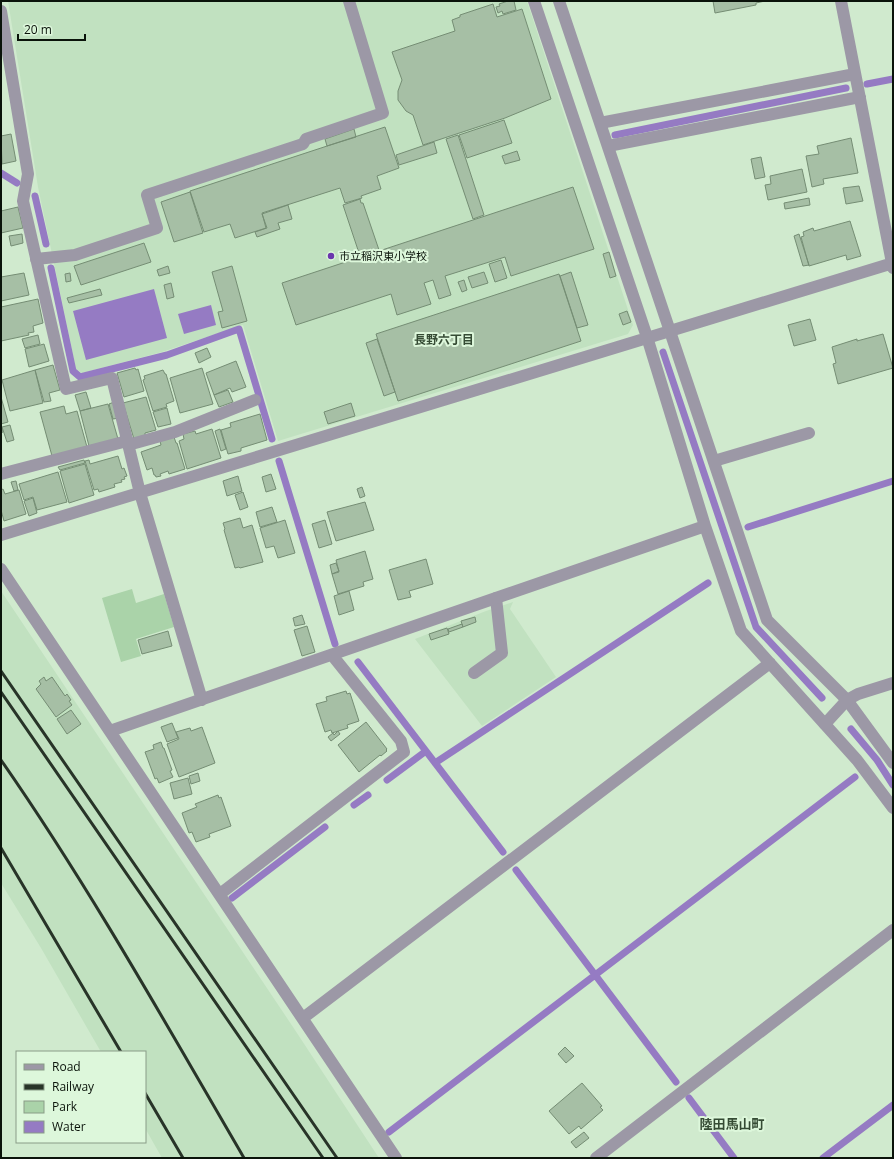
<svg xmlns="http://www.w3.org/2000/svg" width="894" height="1159" font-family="'Open Sans','Noto Sans JP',sans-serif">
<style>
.built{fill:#c1e1c0}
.green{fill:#aad3a9}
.water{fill:#957bc3}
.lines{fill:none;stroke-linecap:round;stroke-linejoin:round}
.stream{stroke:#957bc3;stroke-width:7}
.building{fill:#a6bfa5;stroke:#758d74}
.service{stroke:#9c98a6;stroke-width:12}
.minor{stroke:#9c98a6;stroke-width:12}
.tertiary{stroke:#9c98a6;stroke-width:12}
.rail{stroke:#283428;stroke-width:3}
.poi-dot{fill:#6b36ad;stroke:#ddf7db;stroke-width:1.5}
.labels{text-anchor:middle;stroke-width:4;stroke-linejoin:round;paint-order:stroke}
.poi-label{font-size:11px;fill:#0a130a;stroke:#ddf7db;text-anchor:start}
.neighbourhood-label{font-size:12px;font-weight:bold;fill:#354b34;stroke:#ddf7db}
.quarter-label{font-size:13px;font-weight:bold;fill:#354b34;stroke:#ddf7db}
</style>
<rect width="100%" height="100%" fill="#d0eace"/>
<path class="built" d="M8 1H527L633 325 628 334 278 441 243 325 162 352 82 373 76 369 38 187Z
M1 591 293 1027 379 1158H162L145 1128V1052H101L41 948 1 883Z
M513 602 510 609 556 677 482 726 415 639 486 611Z"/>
<path class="green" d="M132 589 136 603 164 594 174 627 136 639 141 656 121 662 102 598Z"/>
<path class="water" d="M154 289 167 338 86 360 73 311Z
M211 305 216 325 184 334 178 314Z"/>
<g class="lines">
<path class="stream" d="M867 84 893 79
M615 135 846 88
M1 173 17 183
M35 196 46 244
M51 268 73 371 80 377 167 355 239 329 272 439
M663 352 756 627 822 698
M279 461 335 644
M748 527 893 481
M358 662 503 852
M851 729 877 760 893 785
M435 763 708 583
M387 780 426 751
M354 805 368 795
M516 870 676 1082
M232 898 325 827
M689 1098 734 1158
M389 1132 855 777
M823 1158 893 1105"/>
</g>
<path class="building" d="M508 1H514L516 10 503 14 502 11 498 13 496 7 500 6 499 4Z
M713 1H765L756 3V5L715 13Z
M493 4 497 17 522 9 551 99 505 118 423 145 413 115 406 111 398 100V91L402 80 392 52 455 31 452 20 460 17V15Z
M504 120 512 143 467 158 459 135Z
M385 127 399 168 377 176 381 189 361 196 362 198 345 203 340 188 262 213 266 228 235 238 230 224 204 232 190 191Z
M354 129 356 137 327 146 325 139Z
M11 134 16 161 2 164 1 136Z
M458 135 484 215 473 219 446 139Z
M851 138 858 173 823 179 824 184 812 187 806 156 819 154 817 146Z
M434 142 437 153 399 165 396 155Z
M517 151 520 160 505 164 502 156Z
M761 157 765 177 755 179 751 159Z
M802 169 807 192 768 200 765 185 771 184 770 176Z
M859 186 863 201 846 204 843 188Z
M573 187 594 249 511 276 505 257 445 276 451 295 439 299 433 280 424 283 431 304 397 315 391 294 296 325 282 283Z
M190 192 203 233 174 242 161 202Z
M809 198 810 205 785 209 784 203Z
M360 199 361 203H363L379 250 360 256 343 205Z
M288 205 292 219 278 223 280 229 257 237 255 232 267 228 262 214Z
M18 207 23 228 1 233V211Z
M850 221 861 256 847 260 846 255 809 266 801 237 804 236 803 232 813 228 814 231Z
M22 234 23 243 11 246 9 236Z
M799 234 809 265 803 266 794 236Z
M144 243 151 262 81 285 74 266Z
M609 252 616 276 610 278 603 254Z
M501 260 507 278 495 282 489 264Z
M168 266 170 273 159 276 157 270Z
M232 266 247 321 222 328 218 312 223 311 212 272Z
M484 272 488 283 472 288 468 277Z
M571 272 588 325 577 328 560 276Z
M24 273 29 295 1 301V277Z
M70 273 71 281 66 282 65 274Z
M559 274 581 341 398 401 376 334Z
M464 280 467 290 462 292 458 282Z
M171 283 174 297 167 299 164 285Z
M100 289 102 295 69 303 67 298Z
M38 299 43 323 33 326 34 332 28 333 29 335 1 341V307Z
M627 311 631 322 623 325 619 314Z
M810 319 816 340 794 346 788 325Z
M883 334 893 368 838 384 833 364 836 363 832 347 857 339V341Z
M38 335 40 344 25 348 22 339Z
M377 339 395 392 384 396 366 343Z
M44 344 49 361 29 367 25 349Z
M207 348 211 357 199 363 195 353Z
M236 361 246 387 232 392 230 388 214 395 206 373Z
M53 365 60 390 49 393 51 401 44 402 35 370Z
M135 368 136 370 138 369 144 391 124 397 117 373Z
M202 368 213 404 180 413 170 378Z
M35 370 43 403 10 411 2 380Z
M163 370 165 374H166L174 401 166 404 167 407 153 411 143 380 145 379 144 376Z
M228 390 233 402 219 407 214 395Z
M86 392 91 408 80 411 75 395Z
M1 397 8 422 1 424 3 432 1 433Z
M146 397 156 430 145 433V436L134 439 123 403Z
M114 402 119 418 113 419 109 404Z
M351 403 355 416 328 424 324 412Z
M108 404 118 439 89 446 80 411Z
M64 406 66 414 77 411 87 447 52 456 40 412Z
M167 408 171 424 158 427 153 412Z
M260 414 267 440 241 448V451L228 454 221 430 231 427 230 423Z
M10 425 14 440 7 442 2 427Z
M212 429 221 458 187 469 179 441 184 439 183 434 195 431 196 434Z
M220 429 226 449 221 451 215 431Z
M174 437 176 443H177L185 469 169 474 168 471 160 474 161 476 156 477 155 475H154L152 468 147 470 141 452 161 445 160 441Z
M118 456 122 469 124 468 127 476 124 477 125 479 121 480 122 482 114 484 115 487 99 492 98 489 94 490 85 461 89 460 90 464Z
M84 460 85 463 60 470 58 467Z
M85 464 94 495 69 503 60 471Z
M58 472 67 502 37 510 33 497 24 500 19 484Z
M271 474 276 489 266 492 262 477Z
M238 476 242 491 227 496 223 481Z
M16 481 18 490 14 491 11 482Z
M362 487 365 496 360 498 357 489Z
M3 489 5 494 19 490 26 514 4 521 1 510V490Z
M243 492 248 507 240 510 235 495Z
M33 498 37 513 29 516 24 501Z
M365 502 374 530 336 541 327 512Z
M272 507 277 522 260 527 256 512Z
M240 518 243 528 252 525 263 562 240 568 239 567 235 568 224 530 225 529 223 523Z
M285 520 295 553 278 558 274 546 266 548 260 528Z
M325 520 332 544 319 548 312 524Z
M365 551 373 579 363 582 364 586 338 594 332 574 339 572 336 560Z
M426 559 433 584 409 591 411 597 398 600 389 570Z
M336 563 339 571 332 574 330 565Z
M349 591 354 610 339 615 334 596Z
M302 615 305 624 295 626 293 618Z
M475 617 476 622 463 627 461 621Z
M462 624 463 627 449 632 448 629Z
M307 626 315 652 302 656 294 630Z
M447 628 449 634 431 640 429 634Z
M168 631 172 646 142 654 138 640Z
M44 677 46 681 52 677 65 696 67 694 71 700 69 701 72 705 56 717 36 689 41 684 39 681Z
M346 691 347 694 350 693 359 721 347 725 348 728 332 733 331 730 325 732 316 704 327 701 326 697Z
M71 710 81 724 67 734 57 719Z
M366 722 387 749 386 750 387 751 381 756 380 755 359 772 338 745Z
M172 723 178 738 167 742 161 727Z
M202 727 215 763 179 777 167 744 179 739 176 732 190 728 191 731Z
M338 731 340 734 331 741 328 737 333 733 334 735Z
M161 742 163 748H164L172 770 170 771 173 777 159 783 157 778 155 779 145 752 154 749 153 745Z
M198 773 200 781 191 784 189 776Z
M188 778 192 794 174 799 170 783Z
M218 795 219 798 221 797 231 826 209 834 210 837 196 842 192 832 189 833 182 813 197 807 195 804Z
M565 1047 574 1056 566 1063 558 1054Z
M582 1083 602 1106 600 1107 603 1110 581 1129 579 1126 569 1134 549 1111Z
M584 1132 589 1138 576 1148 571 1142Z"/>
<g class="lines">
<path class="service" d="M36 259 75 255 157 228 147 195 303 144 306 139 383 113 349 1
M714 461 809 433
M474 673 502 653 496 598"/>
<path class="minor" d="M534 1 647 337 705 526 741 631 857 760 893 808
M559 1 767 620 847 700 893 763
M841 1 893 268
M1 11 28 174 23 201 66 389 112 378 140 493 202 700
M600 123 855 74
M608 146 860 97
M128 445 175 432 255 400
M1 474 127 441
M1 535 893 263
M1 569 396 1158
M110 731 705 526
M220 894 404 752 401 741 332 655
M303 1018 770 663
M596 1158 893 930"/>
<path class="tertiary" d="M825 724 847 700 858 694 893 683"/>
<path class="rail" d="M1 671 337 1158
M1 692 323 1158
M1 760C90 888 166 1024 244 1158
M1 848 121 1052
M145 1093 183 1158"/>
</g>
<circle class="poi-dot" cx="331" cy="256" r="4"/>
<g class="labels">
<g class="poi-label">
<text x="339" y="260">市立稲沢東小学校</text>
</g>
<g class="neighbourhood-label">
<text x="444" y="344">長野六丁目</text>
</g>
<g class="quarter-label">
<text x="732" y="1129">陸田馬山町</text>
</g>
</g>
<rect width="894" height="1159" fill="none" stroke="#0a130a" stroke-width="4"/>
<rect x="16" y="1051" width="130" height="92" fill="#ddf7db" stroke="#899c87"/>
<rect x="24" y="1064" width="20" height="6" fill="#9c98a6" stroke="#899c87"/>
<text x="52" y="1071" font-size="12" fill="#0a130a">Road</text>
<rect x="24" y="1084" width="20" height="6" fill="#283428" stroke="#899c87"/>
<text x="52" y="1091" font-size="12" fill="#0a130a">Railway</text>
<rect x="24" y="1101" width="20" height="12" fill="#aad3a9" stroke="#899c87"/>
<text x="52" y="1111" font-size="12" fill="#0a130a">Park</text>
<rect x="24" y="1121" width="20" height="12" fill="#957bc3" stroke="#899c87"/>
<text x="52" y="1131" font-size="12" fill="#0a130a">Water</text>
<path d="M18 34v6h67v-6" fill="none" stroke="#0a130a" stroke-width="2"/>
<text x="24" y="34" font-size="12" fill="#0a130a" stroke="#ddf7db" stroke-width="3" paint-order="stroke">20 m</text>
</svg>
